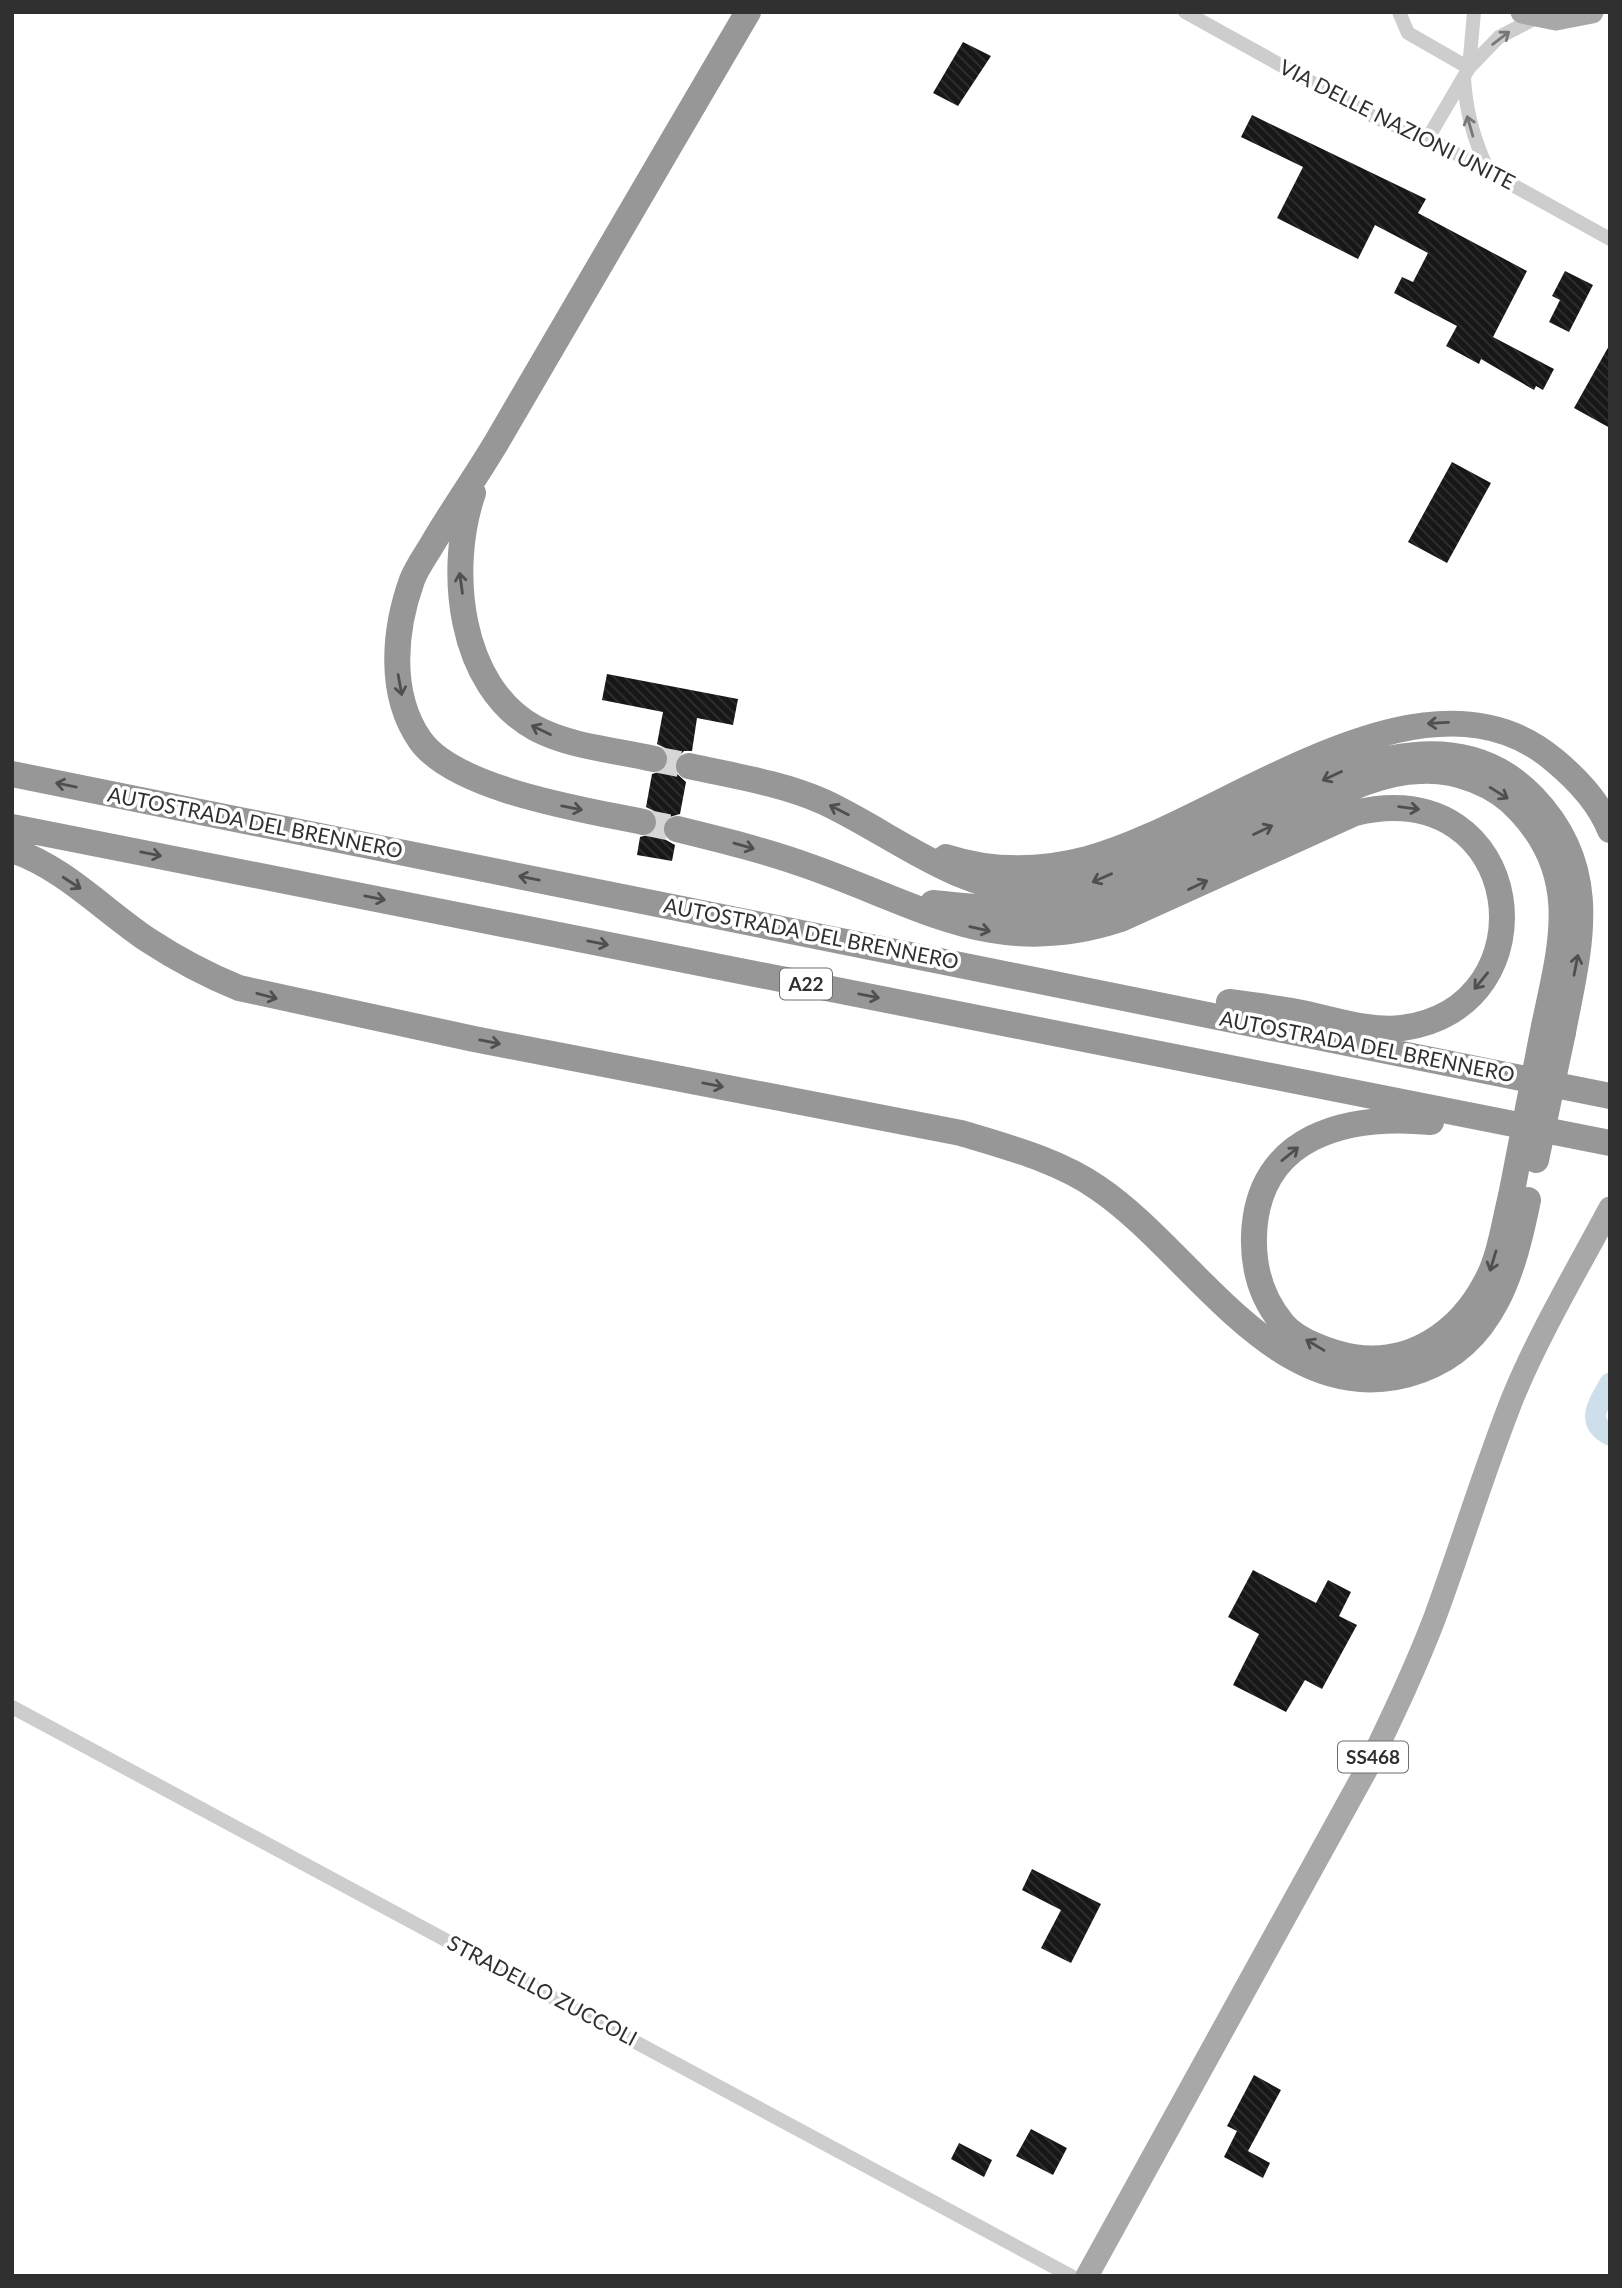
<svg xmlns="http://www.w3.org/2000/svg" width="1622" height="2288" font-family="Lato,sans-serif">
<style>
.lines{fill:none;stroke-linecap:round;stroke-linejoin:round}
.canal{stroke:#ccdfea;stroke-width:21}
.building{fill:url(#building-back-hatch)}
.motorway-tunnel{stroke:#d6d6d6;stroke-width:26;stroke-dasharray:26 13;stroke-linecap:butt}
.minor{stroke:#cdcdcd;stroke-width:14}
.primary{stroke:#a8a8a8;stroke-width:23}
.motorway{stroke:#979797;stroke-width:26}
.motorway-bridge{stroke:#979797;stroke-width:26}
.oneway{stroke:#777}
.oneway2{stroke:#4f4f4f}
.labels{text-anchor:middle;stroke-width:7;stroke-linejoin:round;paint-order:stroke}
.shield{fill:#fff;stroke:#6e6e6e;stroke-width:2}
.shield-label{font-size:19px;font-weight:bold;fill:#303030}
.street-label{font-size:21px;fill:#303030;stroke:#fff}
</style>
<defs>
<pattern id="building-back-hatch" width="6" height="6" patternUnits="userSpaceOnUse" patternTransform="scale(1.75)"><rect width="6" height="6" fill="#171717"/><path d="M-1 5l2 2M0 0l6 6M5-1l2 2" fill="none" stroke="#303030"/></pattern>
</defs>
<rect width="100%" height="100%" fill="#fff"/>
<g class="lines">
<path class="canal" d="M1610 1383C1599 1403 1584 1422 1610 1435"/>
</g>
<path class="building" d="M963 42 991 56 958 106 933 93Z
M1252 115 1426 199 1418 213 1527 271 1493 337 1554 369 1543 390 1536 386 1534 390 1481 359 1479 364 1446 346 1457 326 1394 293 1402 277 1413 282 1428 253 1375 225 1358 259 1277 218 1303 167 1241 137Z
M1565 271 1593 285 1569 332 1549 322 1560 300 1552 296Z
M1610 344V428L1574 408Z
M1452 462 1491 483 1447 563 1408 542Z
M607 674 738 699 733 725 697 718 692 751H684L674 762V771L686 782 680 814 666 818 662 826 666 840 675 845 672 861 637 855 640 837 654 833 658 824 654 811 646 807 652 774 665 770 669 762 665 748 657 744 663 712 602 700Z
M1253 1570 1316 1603 1328 1580 1351 1592 1339 1616 1357 1625 1322 1689 1305 1680 1286 1712 1233 1685 1259 1634 1228 1617Z
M1032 1869 1101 1904 1071 1963 1041 1948 1061 1910 1022 1890Z
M1254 2075 1281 2090 1248 2151 1270 2163 1263 2178 1224 2157 1237 2131 1227 2126Z
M1031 2129 1067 2148 1053 2175 1016 2156Z
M959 2143 992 2160 984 2177 951 2159Z"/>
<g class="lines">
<path class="motorway-tunnel" d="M654 759 689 766
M643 822 677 829"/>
<path class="minor" d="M1185 12 1376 118 1428 138 1610 239
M1399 12 1408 33 1469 68
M1469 68 1499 37 1538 17
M1464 78C1466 113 1474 139 1488 171
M1428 138 1469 68 1474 12
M12 1707 1071 2276"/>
<path class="primary" d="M1522 12 1556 19 1592 12
M1087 2276 1370 1763C1393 1715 1416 1667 1435 1617 1462 1544 1484 1470 1513 1397 1540 1332 1577 1270 1610 1208"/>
<path class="motorway" d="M473 493C447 568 458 686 535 728 570 747 616 750 654 759
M689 766C734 776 781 783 824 802 893 834 957 891 1036 891 1183 892 1403 661 1533 797 1602 869 1580 944 1563 1032
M12 774 1610 1096
M643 822C586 810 455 790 420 740 388 694 394 630 412 580 417 567 426 555 433 543 454 507 478 474 499 438 581 296 665 154 748 12
M12 827 1610 1143
M677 829C722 840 767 851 811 867 924 907 997 960 1121 919L1355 813C1527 772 1555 1008 1402 1028 1367 1032 1330 1018 1297 1012 1275 1008 1252 1005 1229 1002
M12 850C65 868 103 910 148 940 177 959 207 975 239 988L474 1039 961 1133C1007 1147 1058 1160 1098 1188 1196 1254 1283 1421 1421 1370 1494 1344 1514 1269 1528 1200
M946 857C992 872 1041 871 1087 859 1221 824 1423 649 1554 760 1577 779 1599 802 1610 830
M933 903C997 910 1059 915 1122 895 1142 888 1161 877 1180 869 1223 849 1266 828 1310 807 1344 791 1381 772 1420 771 1456 769 1496 784 1520 811 1582 877 1561 946 1544 1026
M1431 1122C1347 1114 1257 1135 1254 1236 1253 1268 1262 1299 1283 1324 1297 1341 1333 1354 1354 1357 1411 1366 1460 1332 1486 1282 1500 1257 1504 1223 1511 1196"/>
<path class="motorway-bridge" d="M1536 1160 1563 1032
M1511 1196 1544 1026"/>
</g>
<defs><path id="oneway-shaft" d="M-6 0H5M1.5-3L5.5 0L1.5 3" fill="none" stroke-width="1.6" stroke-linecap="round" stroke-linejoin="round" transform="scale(1.75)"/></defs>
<g class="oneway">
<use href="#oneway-shaft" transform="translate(1501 38) rotate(-37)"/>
<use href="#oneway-shaft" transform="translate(1470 126) rotate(-106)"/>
</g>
<g class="oneway2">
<use href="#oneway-shaft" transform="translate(461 583) rotate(-98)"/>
<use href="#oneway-shaft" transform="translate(400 685) rotate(80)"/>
<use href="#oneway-shaft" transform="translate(1438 723) rotate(177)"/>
<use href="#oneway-shaft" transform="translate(541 730) rotate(-154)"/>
<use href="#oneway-shaft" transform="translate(1332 776) rotate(155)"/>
<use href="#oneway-shaft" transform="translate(66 785) rotate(-168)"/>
<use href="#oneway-shaft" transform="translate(1499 793) rotate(32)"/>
<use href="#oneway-shaft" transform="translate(572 808) rotate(11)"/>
<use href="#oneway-shaft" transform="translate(1409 808) rotate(8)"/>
<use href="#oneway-shaft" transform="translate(839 810) rotate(-153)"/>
<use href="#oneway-shaft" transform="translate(1263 830) rotate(-25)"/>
<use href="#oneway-shaft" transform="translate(744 846) rotate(16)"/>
<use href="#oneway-shaft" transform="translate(151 854) rotate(11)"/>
<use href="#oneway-shaft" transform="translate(529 878) rotate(-169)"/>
<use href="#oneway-shaft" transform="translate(1102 878) rotate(156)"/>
<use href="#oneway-shaft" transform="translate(72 883) rotate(33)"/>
<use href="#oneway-shaft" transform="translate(1198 885) rotate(-25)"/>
<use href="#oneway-shaft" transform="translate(375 898) rotate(11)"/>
<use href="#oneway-shaft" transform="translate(980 929) rotate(13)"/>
<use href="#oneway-shaft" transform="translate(598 943) rotate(11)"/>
<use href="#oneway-shaft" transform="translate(1576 965) rotate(-79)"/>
<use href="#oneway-shaft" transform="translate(1481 981) rotate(129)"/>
<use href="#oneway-shaft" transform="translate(267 996) rotate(15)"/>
<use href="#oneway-shaft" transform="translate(869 996) rotate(11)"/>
<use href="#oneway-shaft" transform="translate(490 1042) rotate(11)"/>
<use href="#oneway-shaft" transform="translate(713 1085) rotate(11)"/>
<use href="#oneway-shaft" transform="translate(1290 1154) rotate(-39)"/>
<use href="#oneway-shaft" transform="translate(1493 1261) rotate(107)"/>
<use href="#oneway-shaft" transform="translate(1315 1345) rotate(-149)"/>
</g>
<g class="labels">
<g class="shield">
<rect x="780" y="968.5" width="52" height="31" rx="5"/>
<rect x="1338" y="1741.5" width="70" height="31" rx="5"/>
</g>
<g class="shield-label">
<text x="806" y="991">A22</text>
<text x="1373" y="1764">SS468</text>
</g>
<g class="street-label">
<text transform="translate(1397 125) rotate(27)" y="7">VIA DELLE NAZIONI UNITE</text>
<text transform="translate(255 823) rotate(11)" y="7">AUTOSTRADA DEL BRENNERO</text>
<text transform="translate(811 934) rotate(11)" y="7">AUTOSTRADA DEL BRENNERO</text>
<text transform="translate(1367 1047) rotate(11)" y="7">AUTOSTRADA DEL BRENNERO</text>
<text transform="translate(542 1991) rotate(28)" y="7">STRADELLO ZUCCOLI</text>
</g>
</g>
<rect width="1622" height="2288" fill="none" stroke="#303030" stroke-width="28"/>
</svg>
